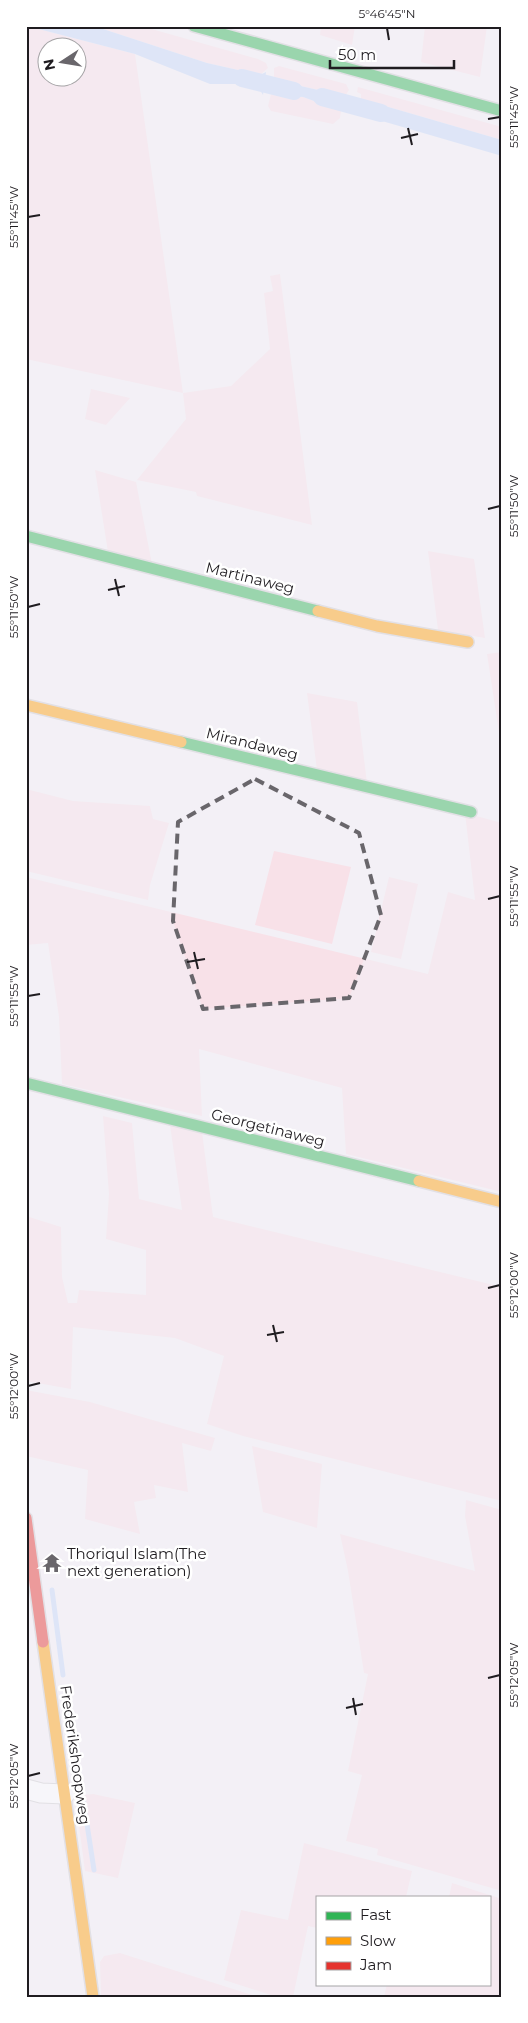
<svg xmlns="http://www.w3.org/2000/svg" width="528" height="2023" font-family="Montserrat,sans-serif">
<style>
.green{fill:#f8e1e8;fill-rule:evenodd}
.water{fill:#c6d8f9}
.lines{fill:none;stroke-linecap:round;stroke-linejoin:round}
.stream{stroke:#c6d8f9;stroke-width:5}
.canal{stroke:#c6d8f9;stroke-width:18}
.street-casing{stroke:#ceccd0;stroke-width:21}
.fast-casing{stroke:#ceccd0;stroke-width:14}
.slow-casing{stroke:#ceccd0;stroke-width:14}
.jam-casing{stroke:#ceccd0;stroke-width:14}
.street{stroke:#fdfdfe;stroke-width:19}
.fast{stroke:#30b455;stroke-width:11}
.slow{stroke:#ff9f0a;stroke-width:11}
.jam{stroke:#e5322d;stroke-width:11}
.marked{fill:none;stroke:#69666b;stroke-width:4;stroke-dasharray:10 6;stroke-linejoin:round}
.ticks{fill:none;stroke:#1f1c20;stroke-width:2}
.labels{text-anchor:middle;stroke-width:5;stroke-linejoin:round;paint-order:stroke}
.street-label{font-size:15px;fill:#1f1c20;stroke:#fff}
.poi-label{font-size:15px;fill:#1f1c20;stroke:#fff;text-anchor:start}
.neatline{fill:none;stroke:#1f1c20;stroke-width:2}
.ticks-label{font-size:12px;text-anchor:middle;fill:#1f1c20}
</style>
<rect width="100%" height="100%" fill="#f3f0f6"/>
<path class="green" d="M27 26 135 54 183 393 231 386 270 349 264 293 273 291 270 276 280 274 312 525 197 496 196 492 137 480 186 419 183 393 26 359ZM48 48H78V78H48Z
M94 26H141L258 59 266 63 268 68 260 75 207 63Z
M321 26H355L352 45 320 35Z
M425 26H487L480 77 421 62Z
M279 66 346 84 349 90 345 96 274 80V68Z
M358 87 502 127V140L361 99V94L357 92Z
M271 94 303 97 341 111 340 118 333 124 271 111 268 106Z
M91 389 130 398 106 425 85 419Z
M95 470 136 482 152 564 108 552Z
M428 551 474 559 485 638 438 630Z
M502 652V752L487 654Z
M307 693 357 702 367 783 317 770Z
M26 789 73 801 150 806 153 819 169 823 150 885 148 900 26 871Z
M465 813 502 823V1192L346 1154 342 1088 199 1049 202 1116 62 1084 59 1017 48 943 26 945V877L428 974 448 892 475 900Z
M274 851 351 867 332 944 255 925Z
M389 877 418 884 401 959 371 952Z
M103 1116 132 1123 139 1199 182 1210 170 1125 202 1132 213 1217 502 1287V1501L243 1436 207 1424 224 1356 175 1338 73 1327 71 1389 26 1381V1216L61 1227 62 1277 68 1303H77L79 1290 146 1295V1250L106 1239 109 1194Z
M26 1390 90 1402 215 1438 211 1451 182 1443 188 1492 154 1485 156 1498 134 1502 140 1534 85 1519 88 1470 26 1456Z
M252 1446 322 1464 317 1528 263 1512Z
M466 1500 502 1510V1891L377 1855 378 1849 346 1841 362 1775 348 1771 368 1674 364 1673 348 1571 340 1534 475 1571 465 1516Z
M93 1794 135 1803 118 1878 85 1871 75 1796Z
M304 1843 412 1871 406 1897H317V1928L308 1926 293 1997H277L224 1980 241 1910 288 1920Z
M452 1883 502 1899V1965L500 1974 502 1975V1997H384L387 1984H489V1897H449Z
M120 1953 258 1997H101L100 1962 104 1956Z"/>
<path class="water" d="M27 26H94L207 63 260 75 266 72 263 95 259 88 245 84H210L135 54Z
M274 80 345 96 341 111 303 97 271 94Z
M361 99 502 140V156L358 114Z"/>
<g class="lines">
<path class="stream" d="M52 1590 63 1675
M67 1702 78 1772
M83 1798 94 1870"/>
<path class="canal" d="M242 78 294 91
M322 97 381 113"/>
<g class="street-casing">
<path id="street" d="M26 1789 41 1793 65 1794"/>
</g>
<g class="fast-casing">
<path id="fast" d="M194 26 502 111
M26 536 318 611
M181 742 471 812
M26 1083 419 1181"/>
</g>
<g class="slow-casing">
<path id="slow" d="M318 611 377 626 468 642
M26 705 181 742
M419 1181 502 1202
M43 1642 93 1997"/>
</g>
<g class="jam-casing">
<path id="jam" d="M26 1518 43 1642"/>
</g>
<use href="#street" class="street"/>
<use href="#fast" class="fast"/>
<use href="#slow" class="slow"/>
<use href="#jam" class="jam"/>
</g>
<path d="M0 0H528V2023H0ZM255 779 359 833 381 915 349 998 203 1009 173 921 178 822Z" fill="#f3f0f6" fill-opacity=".55" fill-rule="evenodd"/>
<path class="marked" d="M255 779 359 833 381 915 349 998 203 1009 173 921 178 822Z"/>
<path class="ticks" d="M387 28 389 40M488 119 500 117M408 128 412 145M401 138 418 134M28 217 40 215M488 509 500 506M115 579 119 596M108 590 125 586M28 607 40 604M488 899 500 896M194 952 198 969M187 962 205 959M28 996 40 994M488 1288 500 1285M273 1325 277 1342M267 1335 284 1332M28 1386 40 1383M488 1678 500 1675M353 1698 356 1715M346 1708 363 1704M28 1776 40 1773"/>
<defs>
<g id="temple-bare" transform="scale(1.5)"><path d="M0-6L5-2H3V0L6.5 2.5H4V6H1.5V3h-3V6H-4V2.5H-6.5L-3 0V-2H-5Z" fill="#69666b" stroke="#fff" stroke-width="2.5" paint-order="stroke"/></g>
</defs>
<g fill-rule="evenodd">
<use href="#temple-bare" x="52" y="1563"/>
</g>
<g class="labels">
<g class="street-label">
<text transform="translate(250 578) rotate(14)" y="5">Martinaweg</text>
<text transform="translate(252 744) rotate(14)" y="5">Mirandaweg</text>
<text transform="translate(268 1128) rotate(14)" y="5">Georgetinaweg</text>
<text transform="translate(75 1755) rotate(82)" y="5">Frederikshoopweg</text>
</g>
<g class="poi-label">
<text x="67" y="1559">Thoriqul Islam(The<tspan x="67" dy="17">next generation)</tspan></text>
</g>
</g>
<rect width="528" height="2023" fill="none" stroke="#ffffff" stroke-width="55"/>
<rect x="316" y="1896" width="175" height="90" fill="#ffffff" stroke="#a5a4a6"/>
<rect x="326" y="1912" width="25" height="8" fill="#30b455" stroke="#a5a4a6"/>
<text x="360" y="1920" font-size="15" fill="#1f1c20">Fast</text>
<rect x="326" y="1937" width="25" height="8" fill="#ff9f0a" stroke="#a5a4a6"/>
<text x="360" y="1946" font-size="15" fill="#1f1c20">Slow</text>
<rect x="326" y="1962" width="25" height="8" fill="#e5322d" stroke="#a5a4a6"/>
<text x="360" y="1970" font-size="15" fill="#1f1c20">Jam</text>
<g transform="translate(62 62) rotate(258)"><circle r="24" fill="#ffffff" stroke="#a5a4a6"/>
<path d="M0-4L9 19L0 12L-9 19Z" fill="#69666b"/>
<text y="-8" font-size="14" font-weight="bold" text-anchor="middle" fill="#1f1c20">N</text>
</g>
<path d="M330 60v8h124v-8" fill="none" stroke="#1f1c20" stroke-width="2.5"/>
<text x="338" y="60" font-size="15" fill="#1f1c20" stroke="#ffffff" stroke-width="4" paint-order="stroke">50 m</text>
<rect x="28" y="28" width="472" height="1968" class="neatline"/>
<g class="ticks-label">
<text x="387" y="18">5°46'45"N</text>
<text transform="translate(514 117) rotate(-90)" y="4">55°11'45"W</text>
<text transform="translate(14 217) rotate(-90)" y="4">55°11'45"W</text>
<text transform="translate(514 506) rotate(-90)" y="4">55°11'50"W</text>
<text transform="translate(14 607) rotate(-90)" y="4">55°11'50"W</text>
<text transform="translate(514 896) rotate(-90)" y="4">55°11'55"W</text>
<text transform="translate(14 996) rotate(-90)" y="4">55°11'55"W</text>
<text transform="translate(514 1285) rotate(-90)" y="4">55°12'00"W</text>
<text transform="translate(14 1386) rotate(-90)" y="4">55°12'00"W</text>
<text transform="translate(514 1675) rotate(-90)" y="4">55°12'05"W</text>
<text transform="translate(14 1776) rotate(-90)" y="4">55°12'05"W</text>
</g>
</svg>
